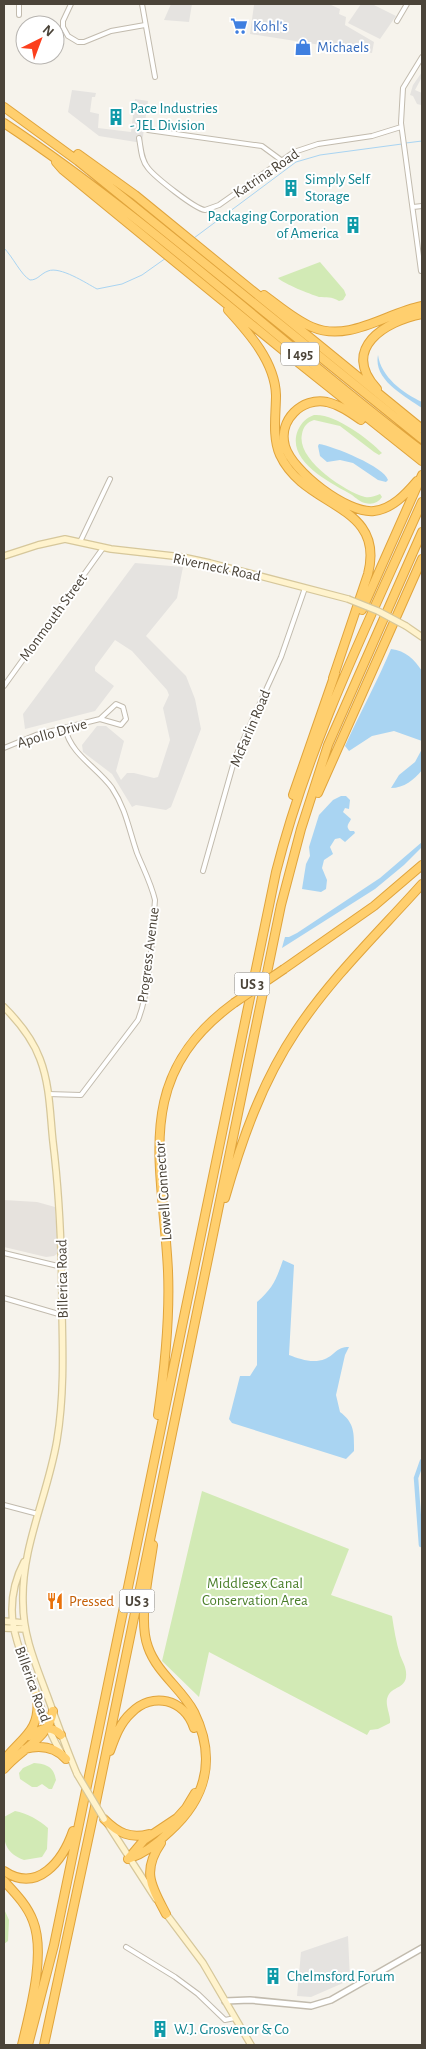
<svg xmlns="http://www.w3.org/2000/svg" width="426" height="2049" font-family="'Alegreya Sans',sans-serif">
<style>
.industrial{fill:#e6e2dd}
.green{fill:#d2eab5}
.parking{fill:#e5e3e0}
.water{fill:#a9d4f2}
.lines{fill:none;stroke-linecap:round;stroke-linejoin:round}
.stream{stroke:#a9d4f2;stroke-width:1}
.canal{stroke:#a9d4f2;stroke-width:4.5}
.minor-casing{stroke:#c2bbae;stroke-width:6}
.tertiary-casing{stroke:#c2bbae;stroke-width:8}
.secondary-casing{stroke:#d6c79b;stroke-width:8}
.motorway-casing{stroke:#e0a43c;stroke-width:10}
.minor{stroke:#fff;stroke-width:4}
.tertiary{stroke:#fff;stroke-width:5}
.secondary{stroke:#fff3cd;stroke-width:5.5}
.motorway{stroke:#ffcf6e;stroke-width:8}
.secondary-bridge-casing{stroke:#d6c79b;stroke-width:8;stroke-linecap:butt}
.motorway-bridge-casing{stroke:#e0a43c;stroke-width:10;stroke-linecap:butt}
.secondary-bridge{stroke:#fff3cd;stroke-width:5.5}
.motorway-bridge{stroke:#ffcf6e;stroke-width:8}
.labels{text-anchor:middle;stroke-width:4;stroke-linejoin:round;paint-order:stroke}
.shield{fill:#fff;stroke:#817c74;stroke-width:1}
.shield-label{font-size:14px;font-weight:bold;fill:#4b4439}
.shop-label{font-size:15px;fill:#366cbe;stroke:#fff;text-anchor:start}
.culture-label{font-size:15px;fill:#0d838f;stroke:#fff;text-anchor:start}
.street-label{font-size:15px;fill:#4b4439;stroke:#fff}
.park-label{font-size:15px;fill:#4a7f2a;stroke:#fff}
.food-label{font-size:15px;fill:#c56008;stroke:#fff;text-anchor:start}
</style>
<rect width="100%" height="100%" fill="#f6f3ec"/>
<path class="industrial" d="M4 1200 37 1202 55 1207 58 1253 54 1256 46 1257 4 1247Z"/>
<path class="green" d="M320 262 344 290 346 295 343 300 339 301C331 296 327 298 319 297 310 294 284 284 278 278Z
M314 415C334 413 369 439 382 453L379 455 374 452 340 426 314 420C307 422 303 427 302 434 296 459 344 491 365 497 370 498 375 496 380 494L382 497C378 503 372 505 365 503 360 502 356 498 352 495 331 483 285 461 298 430 302 422 306 418 314 415Z
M202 1491 349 1549 331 1595 392 1616C394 1629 396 1642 400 1655 403 1663 407 1668 406 1677 405 1688 392 1687 388 1696 384 1704 391 1715 390 1723L378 1729 370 1730 367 1735 209 1652 199 1697 162 1661Z
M34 1763C47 1764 54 1767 56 1780L52 1789H49L42 1784 37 1787H32L20 1779 19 1773 23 1768Z
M15 1811C27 1813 39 1820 48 1828L47 1849 42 1857 24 1860C1 1851 4 1837 4 1817Z
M4 1909 9 1920 8 1941 4 1944Z"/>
<path class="parking" d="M171 4H192L189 22 164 20Z
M248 4H329L340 9 339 14 346 17 345 25 374 42 372 53 250 34 254 5Z
M361 4H372L396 16 380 39 348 23Z
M422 72V77L415 90 422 93 421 105 417 104 413 96 410 95 413 85Z
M72 90 96 93 95 97H92L90 112 99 114 98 128 131 132 135 99 148 101 142 143 99 136 68 112Z
M135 563 183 567 177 598 146 636 186 676 195 699 201 729 171 807 166 810 136 805 132 807 112 774 83 752 82 745 97 726H106L124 741 116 771 121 780 127 773H134L154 778 158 777 170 740 163 708 169 695 167 690 132 651 115 640 95 667V671L114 686 95 711 25 729 23 714Z
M348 1936 350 1980 311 1997 297 1996 301 1952Z"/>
<path class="water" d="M378 355C381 377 403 393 422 402V408C405 396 373 380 378 355Z
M319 444C333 446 385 467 388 480L386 482 378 480 353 463 340 460 327 462 320 456 318 446Z
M391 649C406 651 414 659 422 671V741L394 731 372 736 349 751 345 746C360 713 377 682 391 649Z
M422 749V770C414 780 404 788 391 788L399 775 415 762Z
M341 796H346L350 800 349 809 345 808 343 812 351 819C349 824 345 826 350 831H354L355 833 345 842 340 838 335 839 330 847 333 854 324 860 322 868 327 880 326 889 321 892 302 889 306 864 310 856 309 847 319 815 333 800Z
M422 842V847L404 865 375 889 282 948 285 937H289L297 933 380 878Z
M283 1260 294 1265 289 1355C300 1359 313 1364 325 1359 335 1355 336 1347 349 1347L345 1355 336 1395 340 1412C355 1423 354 1434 354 1451L346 1459 232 1423 229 1419 240 1376H250L257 1365V1302C273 1288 276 1280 283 1260Z"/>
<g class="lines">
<path class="stream" d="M406 143 422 141
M194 238 296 162 320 155 402 144
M4 248C13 257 21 275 30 280 38 280 40 274 48 271 60 266 86 283 97 289L122 284 142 275 166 258"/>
<path class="canal" d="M421 1545 416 1478 422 1461"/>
<g class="minor-casing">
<path id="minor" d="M19 4V15
M71 4 63 21V27L68 36 78 42H84L111 31 145 25
M142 4 155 77
M397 21 407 4
M148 130 262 146 281 160
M139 138C141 148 141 160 148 168 155 177 195 209 205 210L219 205 294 152 318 144 372 136 401 127
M413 207 422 206
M421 271 401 123 403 88 422 57
M80 542 110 479
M4 686 103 548
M4 748 36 735 100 719 116 704 123 707 126 719 121 725 100 719
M203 871 235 758 281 657 305 588
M48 1094 81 1095 138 1020C151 987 152 936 155 900 151 883 143 868 137 853 129 830 126 809 112 788 97 767 71 755 65 728
M4 1253 62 1267
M4 1298 62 1315
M4 1505 38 1514
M126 1947 175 1977 198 1994 225 2020 235 2018"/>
</g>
<g class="tertiary-casing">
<path id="tertiary" d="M225 2001 250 2000 311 2006 331 2000 422 1948"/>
</g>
<g class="secondary-casing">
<path id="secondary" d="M4 556 38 545 65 539 111 549 182 557 210 563 348 599
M406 626 422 637
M4 1007C18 1021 33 1040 40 1059 50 1085 50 1114 53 1142 60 1199 62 1255 62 1313 63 1355 64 1398 57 1440 48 1495 21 1547 23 1603 23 1636 36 1665 47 1695 57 1722 66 1748 77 1774
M24 1562C16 1577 12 1593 12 1610 12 1636 25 1663 34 1687 42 1709 49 1734 62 1754
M4 1621 24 1623
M4 1628 25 1629
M107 1823 156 1899
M164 1911 203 1963 251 2045"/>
</g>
<g class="motorway-casing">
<path id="motorway" d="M4 107 78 161 422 439
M4 123C152 221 281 344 422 451
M78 154 135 195 422 429
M56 162 63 170 295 360 422 461
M264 295C279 306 295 320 312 327 349 343 386 313 422 306
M228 310C249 333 275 362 276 395 276 414 272 437 280 455 305 509 386 503 368 574L333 678
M377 389C340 349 385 321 422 314
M361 420C351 413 340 405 327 402 302 397 278 420 285 446 292 471 347 514 374 511 392 509 406 494 417 481
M362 610 422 475
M318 793 422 559
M293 795 335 674
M284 969 374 906 422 865
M225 1198C242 1139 262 1082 296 1031 332 977 379 932 422 884
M158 1415C165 1367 170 1319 168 1271 163 1164 131 1078 234 1003
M29 1736C41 1729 50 1724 61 1735
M25 1749C40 1745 55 1747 66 1759
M110 1751C115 1737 120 1723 131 1713 152 1691 185 1699 194 1728
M4 1760C23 1736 41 1731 37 1696
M4 1769C20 1749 49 1739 53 1711
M104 1819C118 1833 130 1839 149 1834
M161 1843C141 1872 152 1887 166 1914
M128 1859C144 1854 157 1844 169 1832 206 1799 217 1759 194 1712 182 1689 157 1673 148 1647 138 1620 149 1574 153 1545
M128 1859 144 1840 177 1818 186 1808 195 1793
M4 1871C38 1894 63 1860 73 1831
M4 1881C15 1893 27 1905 33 1921 46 1954 30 2011 22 2045
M28 2045 54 1945 276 872C309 742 368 623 422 502
M44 2045 91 1826 281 905 301 829 328 745 422 532"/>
</g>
<use href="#minor" class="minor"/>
<use href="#tertiary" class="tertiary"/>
<use href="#secondary" class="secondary"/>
<use href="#motorway" class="motorway"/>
<g class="secondary-bridge-casing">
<path id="secondary-bridge" d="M348 599 378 611 406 626
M77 1774 104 1819"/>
</g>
<g class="motorway-bridge-casing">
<path id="motorway-bridge" d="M234 1003 284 969"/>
</g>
<use href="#secondary-bridge" class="secondary-bridge"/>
<use href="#motorway-bridge" class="motorway-bridge"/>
</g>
<defs>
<g id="supermarket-bare" transform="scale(1.35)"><path d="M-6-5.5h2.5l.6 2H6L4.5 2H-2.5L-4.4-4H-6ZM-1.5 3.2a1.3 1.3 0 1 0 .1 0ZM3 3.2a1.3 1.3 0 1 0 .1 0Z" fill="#3f7fe0" stroke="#fff" stroke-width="2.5" paint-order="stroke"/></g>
<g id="shop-bare" transform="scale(1.35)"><path d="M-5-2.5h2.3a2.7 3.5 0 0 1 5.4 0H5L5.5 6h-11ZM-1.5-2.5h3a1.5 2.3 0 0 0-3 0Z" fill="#3f7fe0" stroke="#fff" stroke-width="2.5" paint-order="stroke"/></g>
<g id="building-bare" transform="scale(1.35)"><path d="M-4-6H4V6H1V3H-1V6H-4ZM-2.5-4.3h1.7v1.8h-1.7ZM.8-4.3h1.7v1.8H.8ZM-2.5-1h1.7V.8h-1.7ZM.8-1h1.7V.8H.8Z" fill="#0f9aa8" stroke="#fff" stroke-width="2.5" paint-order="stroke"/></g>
<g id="restaurant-bare" transform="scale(1.35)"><path d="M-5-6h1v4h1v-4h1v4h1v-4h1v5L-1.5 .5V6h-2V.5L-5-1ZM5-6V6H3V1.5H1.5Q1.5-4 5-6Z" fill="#e8710a" stroke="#fff" stroke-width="2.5" paint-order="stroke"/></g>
</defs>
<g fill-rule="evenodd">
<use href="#supermarket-bare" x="239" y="26"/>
<use href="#shop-bare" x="303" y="47"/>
<use href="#building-bare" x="116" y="117"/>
<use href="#building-bare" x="291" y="188"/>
<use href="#building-bare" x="353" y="225"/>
<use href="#restaurant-bare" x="55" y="1601"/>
<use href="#building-bare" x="273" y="1976"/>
<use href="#building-bare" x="160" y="2029"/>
</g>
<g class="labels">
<g class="shield">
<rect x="281" y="342.5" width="38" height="23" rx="4"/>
<rect x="234.5" y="972.5" width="35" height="23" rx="4"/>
<rect x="119.5" y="1589.5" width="35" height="23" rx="4"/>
</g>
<g class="shield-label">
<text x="300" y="359">I 495</text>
<text x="252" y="989">US 3</text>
<text x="137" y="1606">US 3</text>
</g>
<g class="shop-label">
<text x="253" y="31">Kohl's</text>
<text x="317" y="52">Michaels</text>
</g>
<g class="culture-label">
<text x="130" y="113">Pace Industries<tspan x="130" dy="17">- JEL Division</tspan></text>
<text x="305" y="184">Simply Self<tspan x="305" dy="17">Storage</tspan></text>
<text x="339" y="221" text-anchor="end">Packaging Corporation<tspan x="339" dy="17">of America</tspan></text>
<text x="287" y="1981">Chelmsford Forum</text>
<text x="174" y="2034">W.J. Grosvenor &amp; Co</text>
</g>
<g class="street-label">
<text transform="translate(266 173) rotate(-34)" y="5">Katrina Road</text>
<text transform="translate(217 567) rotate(12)" y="5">Riverneck Road</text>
<text transform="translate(53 617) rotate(-54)" y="5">Monmouth Street</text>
<text transform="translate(250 728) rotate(-67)" y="5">McFarlin Road</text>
<text transform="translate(52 733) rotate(-16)" y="5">Apollo Drive</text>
<text transform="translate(148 955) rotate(-83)" y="5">Progress Avenue</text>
<text transform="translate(163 1191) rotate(-94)" y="5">Lowell Connector</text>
<text transform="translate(62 1279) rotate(-91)" y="5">Billerica Road</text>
<text transform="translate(33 1684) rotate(70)" y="5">Billerica Road</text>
</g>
<g class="park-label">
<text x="255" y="1588">Middlesex Canal<tspan x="255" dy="17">Conservation Area</tspan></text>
</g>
<g class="food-label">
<text x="69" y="1606">Pressed</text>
</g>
</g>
<rect width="426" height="2049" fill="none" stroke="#4b4439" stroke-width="10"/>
<g transform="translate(40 40) rotate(42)"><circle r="24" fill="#ffffff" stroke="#b7b4b0"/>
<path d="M0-4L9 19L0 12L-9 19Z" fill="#fc3f1d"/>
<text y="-8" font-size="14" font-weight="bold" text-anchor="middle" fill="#4b4439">N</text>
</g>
</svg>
